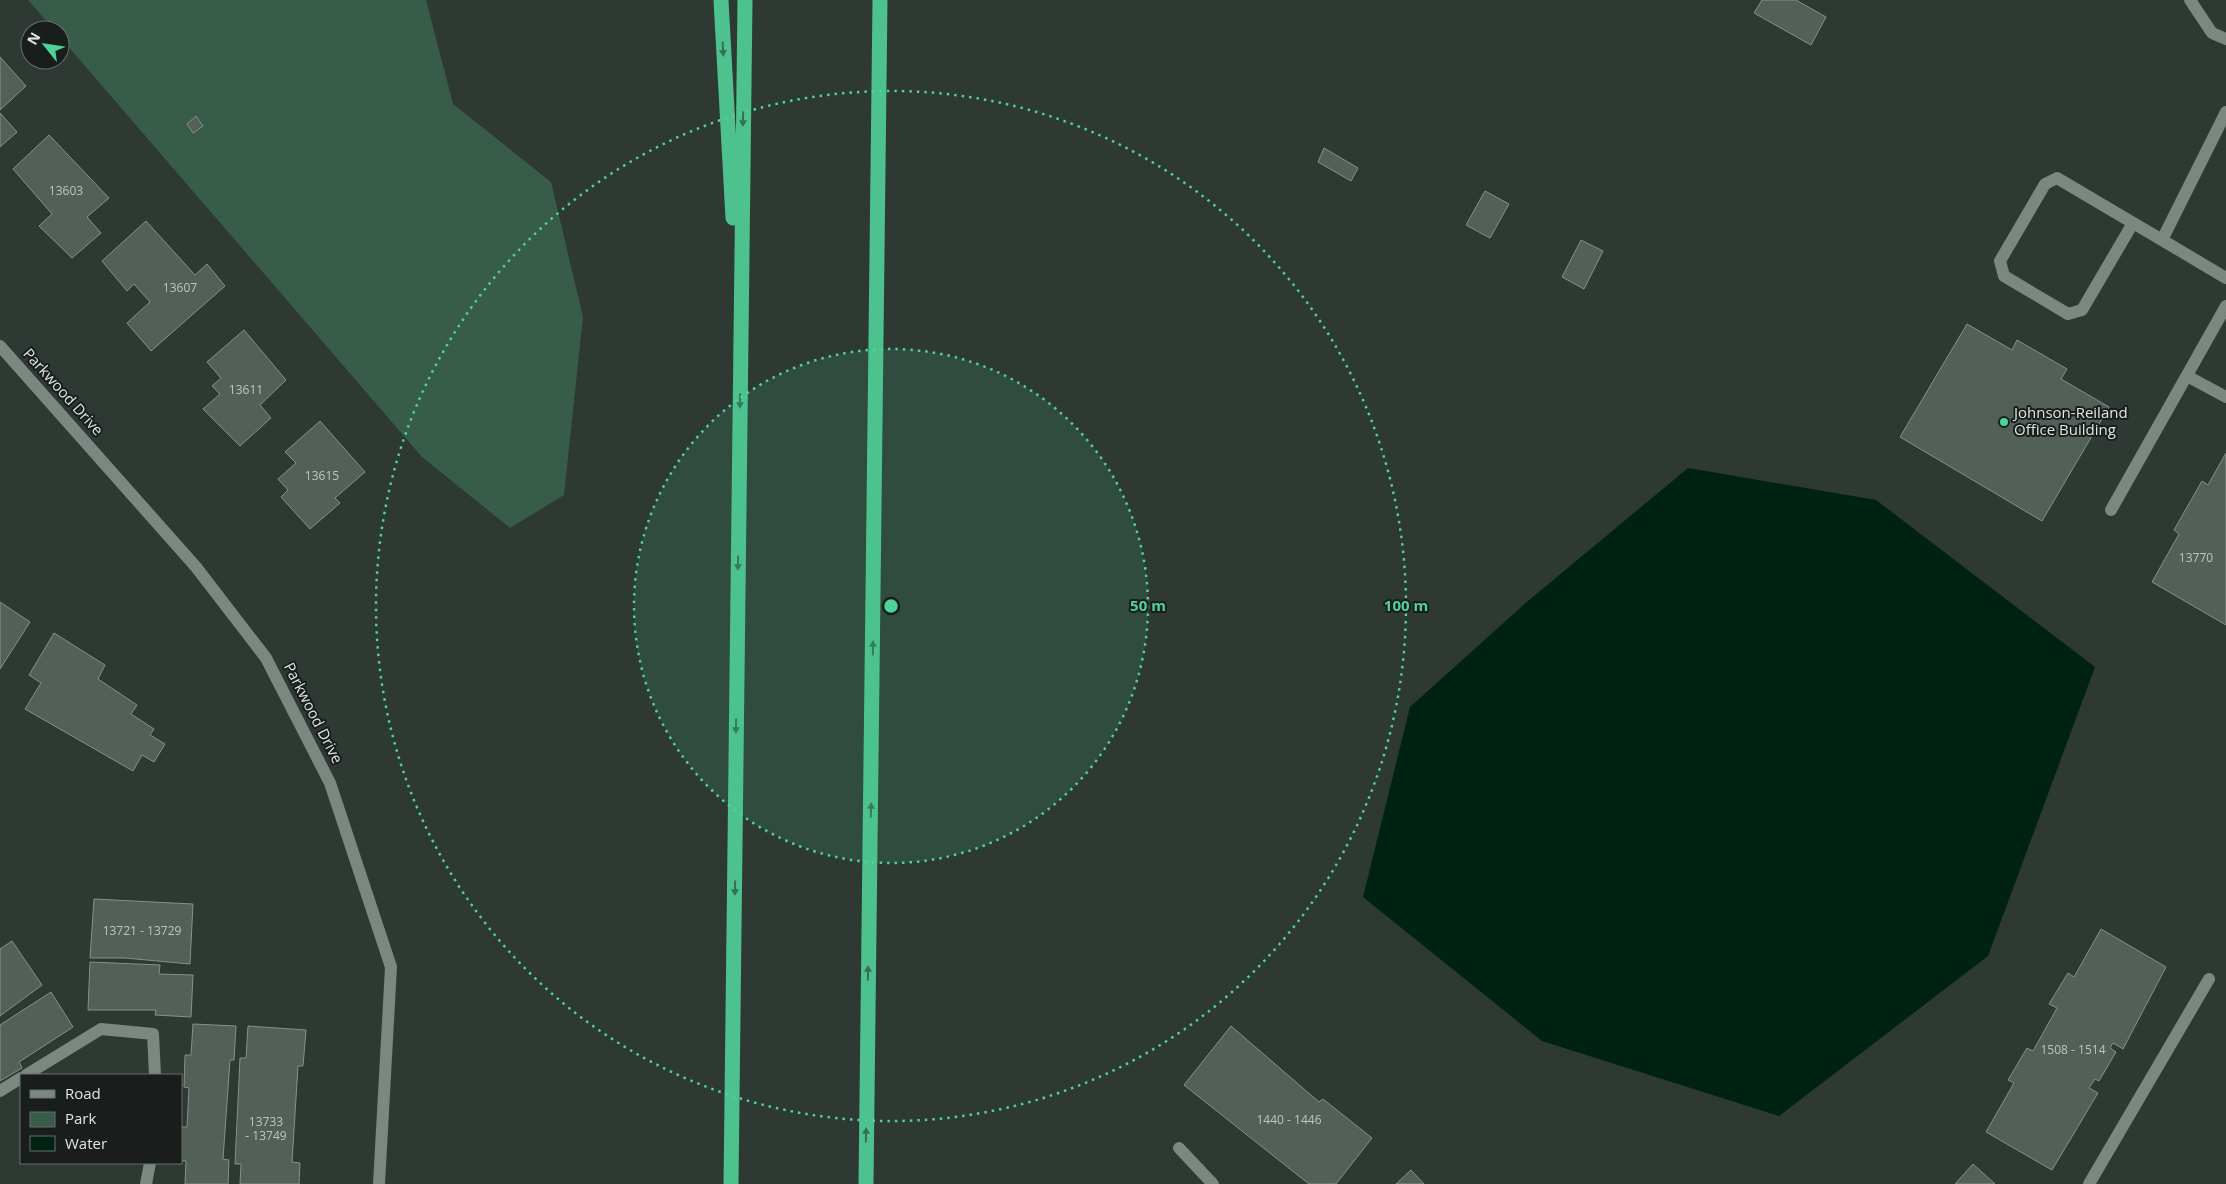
<svg xmlns="http://www.w3.org/2000/svg" width="2226" height="1184" font-family="'Open Sans',sans-serif">
<style>
.green{fill:#385c4a}
.water{fill:#002213}
.building{fill:#536058;stroke:#84928b}
.lines{fill:none;stroke-linecap:round;stroke-linejoin:round}
.service{stroke:#7b8881;stroke-width:12}
.minor{stroke:#7b8881;stroke-width:12}
.tertiary{stroke:#7b8881;stroke-width:12}
.motorway{stroke:#4dc18e;stroke-width:15}
.oneway{fill:#337055}
.ring{fill:none;stroke:#4dd39a;stroke-width:2.5;stroke-dasharray:2.5 5}
.poi-dot{fill:#4dd39a;stroke:#191e1c;stroke-width:2}
.labels{text-anchor:middle;stroke-width:4;stroke-linejoin:round;paint-order:stroke}
.number-label{font-size:12px;fill:#bcc5c0}
.street-label{font-size:15px;fill:#dfe7e2;stroke:#191e1c}
.poi-label{font-size:15px;fill:#dfe7e2;stroke:#191e1c;text-anchor:start}
.centre{fill:#4dd39a;stroke:#191e1c;stroke-width:2.5}
.ring-label{font-size:15px;text-anchor:middle;font-weight:bold;fill:#4dd39a;stroke:#191e1c;stroke-width:4;stroke-linejoin:round;paint-order:stroke}
</style>
<rect width="100%" height="100%" fill="#2d3932"/>
<path class="green" d="M28 0H426L453 104 551 182 583 317 564 495 510 528 422 457 60 37V30H54Z"/>
<path class="water" d="M1688 468 1876 500 2095 667 1988 956 1779 1116 1542 1041 1363 897 1410 707 1528 601Z"/>
<path class="building" d="M1762 0H1796L1826 17 1811 45 1754 13Z
M0 57 26 86 0 110Z
M0 113 17 132 0 147Z
M196 116 203 126 193 133 187 124Z
M49 135 109 198 87 217 101 233 72 258 39 226 52 214 13 169Z
M1324 148 1358 168 1351 181 1318 162Z
M1485 191 1509 204 1490 238 1466 225Z
M146 221 195 275 207 264 225 286 151 351 127 323 150 302 134 284 127 291 102 261Z
M1581 240 1603 251 1584 289 1562 277Z
M1967 324 2012 350 2017 340 2067 369 2061 379 2109 407 2042 521 1900 437Z
M244 330 286 380 260 405 271 418 240 446 203 409 220 394 212 386 221 378 207 362Z
M320 421 365 472 335 498 340 503 310 529 281 497 288 490 278 479 296 463 285 452Z
M2226 453V625L2152 582 2179 534 2174 530 2202 481 2208 485Z
M0 602 30 622 0 669Z
M54 633 105 665 98 679 137 705 131 714 154 729 150 735 165 744 154 762 142 755 133 771 25 709 41 683 29 675Z
M94 899 193 904 190 964 125 958H90Z
M2101 929 2166 967 2123 1049 2113 1043 2110 1048 2116 1052 2099 1081 2095 1079 2089 1088 2098 1093 2052 1170 1986 1132 2014 1083 2008 1080 2027 1048 2033 1051 2057 1008 2049 1004 2068 973 2074 977Z
M12 941 42 985 0 1016V949Z
M90 962 160 965 159 974 193 975 191 1017 155 1015 156 1010H88Z
M51 992 73 1027 19 1062 22 1068 0 1081V1025Z
M193 1024 236 1026 234 1060H230L223 1159 229 1160 228 1184H185L186 1161H181V1127H187L189 1088 184 1087 185 1055H191Z
M248 1026 306 1030 303 1066H298L292 1162 300 1163 299 1184H240L241 1164H235L240 1058H246Z
M1231 1026 1319 1102 1323 1099 1372 1138 1336 1184H1309L1184 1085Z
M1973 1164 1995 1184H1955Z
M1411 1170 1424 1184H1396Z"/>
<g class="lines">
<path class="service" d="M2226 112 2162 240 2226 278
M2133 223 2082 310 2068 314 2004 276 2000 261 2045 184 2057 178 2162 240
M2187 376 2226 397
M2111 510 2226 306
M26 1075 101 1029 153 1034 155 1075
M0 1091 21 1078
M1179 1148 1213 1184
M146 1184 150 1163"/>
<path class="minor" d="M2190 0 2212 33 2226 39
M2089 1184 2209 979"/>
<path class="tertiary" d="M0 346 196 567 266 658 330 783 391 967 379 1184"/>
<path class="motorway" d="M721 0 733 218
M731 1184 745 0
M866 1184 880 0"/>
</g>
<defs><path id="oneway-solid" d="M-6-.8H1V-3.2L6.5 0L1 3.2V.8H-6Z" transform="scale(1.25)"/></defs>
<g class="oneway">
<use href="#oneway-solid" transform="translate(723 49) rotate(87)"/>
<use href="#oneway-solid" transform="translate(743 119) rotate(91)"/>
<use href="#oneway-solid" transform="translate(740 401) rotate(91)"/>
<use href="#oneway-solid" transform="translate(738 563) rotate(91)"/>
<use href="#oneway-solid" transform="translate(873 648) rotate(-89)"/>
<use href="#oneway-solid" transform="translate(736 726) rotate(91)"/>
<use href="#oneway-solid" transform="translate(871 810) rotate(-89)"/>
<use href="#oneway-solid" transform="translate(735 888) rotate(91)"/>
<use href="#oneway-solid" transform="translate(868 973) rotate(-89)"/>
<use href="#oneway-solid" transform="translate(866 1135) rotate(-89)"/>
</g>
<circle cx="891" cy="606" r="257" fill="#4dd39a" fill-opacity=".12"/>
<g class="ring">
<circle cx="891" cy="606" r="257"/>
<circle cx="891" cy="606" r="515"/>
</g>
<circle class="poi-dot" cx="2004" cy="422" r="5"/>
<g class="labels">
<g class="number-label">
<text x="66" y="195">13603</text>
<text x="180" y="292">13607</text>
<text x="246" y="394">13611</text>
<text x="322" y="480">13615</text>
<text x="2196" y="562">13770</text>
<text x="142" y="935">13721 - 13729</text>
<text x="2073" y="1054">1508 - 1514</text>
<text x="1289" y="1124">1440 - 1446</text>
<text x="266" y="1126">13733<tspan x="266" dy="14">- 13749</tspan></text>
</g>
<g class="street-label">
<text transform="translate(63 392) rotate(48)" y="5">Parkwood Drive</text>
<text transform="translate(313 713) rotate(63)" y="5">Parkwood Drive</text>
</g>
<g class="poi-label">
<text x="2014" y="418">Johnson-Reiland<tspan x="2014" dy="17">Office Building</tspan></text>
</g>
</g>
<circle cx="891" cy="606" r="8" class="centre"/>
<g class="ring-label">
<text x="1148" y="611">50 m</text>
<text x="1406" y="611">100 m</text>
</g>
<rect x="20" y="1074" width="162" height="90" fill="#191e1c" stroke="#686e6b"/>
<rect x="30" y="1090" width="25" height="8" fill="#7b8881" stroke="#686e6b"/>
<text x="65" y="1099" font-size="15" fill="#dfe7e2">Road</text>
<rect x="30" y="1112" width="25" height="15" fill="#385c4a" stroke="#686e6b"/>
<text x="65" y="1124" font-size="15" fill="#dfe7e2">Park</text>
<rect x="30" y="1136" width="25" height="15" fill="#002213" stroke="#686e6b"/>
<text x="65" y="1149" font-size="15" fill="#dfe7e2">Water</text>
<g transform="translate(45 45) rotate(300)"><circle r="24" fill="#191e1c" stroke="#686e6b"/>
<path d="M0-4L9 19L0 12L-9 19Z" fill="#4dd39a"/>
<text y="-8" font-size="14" font-weight="bold" text-anchor="middle" fill="#dfe7e2">N</text>
</g>
</svg>
